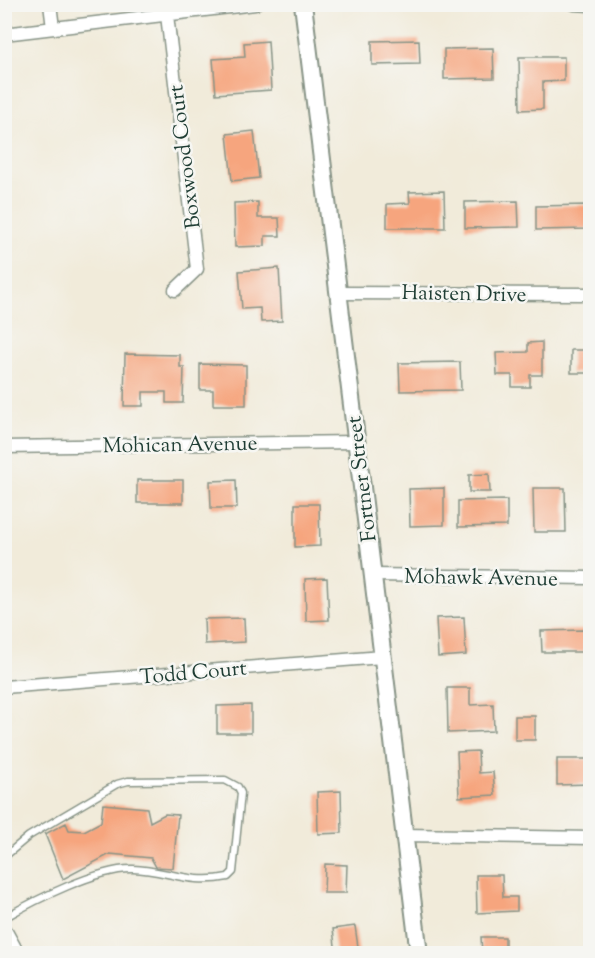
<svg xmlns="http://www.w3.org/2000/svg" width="595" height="958" font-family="'Sorts Mill Goudy',serif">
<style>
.building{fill:#f6a57e}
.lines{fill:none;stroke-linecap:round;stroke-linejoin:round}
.service-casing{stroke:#889487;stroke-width:9}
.minor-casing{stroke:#889487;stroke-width:15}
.tertiary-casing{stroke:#889487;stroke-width:20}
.secondary-casing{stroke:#889487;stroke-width:21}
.service{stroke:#fff;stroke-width:6}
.minor{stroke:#fff;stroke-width:12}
.tertiary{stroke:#fff;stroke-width:16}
.secondary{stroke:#fff;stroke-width:18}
.labels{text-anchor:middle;stroke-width:5;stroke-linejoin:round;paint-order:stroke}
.street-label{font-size:21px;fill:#1f3d34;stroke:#f6f6f2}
</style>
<rect width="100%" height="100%" fill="#f6f6f2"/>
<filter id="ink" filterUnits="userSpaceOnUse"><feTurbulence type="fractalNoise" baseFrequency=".0167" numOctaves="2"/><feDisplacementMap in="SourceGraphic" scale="12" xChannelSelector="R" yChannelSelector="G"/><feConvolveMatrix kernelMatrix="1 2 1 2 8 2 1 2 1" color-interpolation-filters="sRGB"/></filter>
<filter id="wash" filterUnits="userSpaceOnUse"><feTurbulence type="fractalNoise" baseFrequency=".008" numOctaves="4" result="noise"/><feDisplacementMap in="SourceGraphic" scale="24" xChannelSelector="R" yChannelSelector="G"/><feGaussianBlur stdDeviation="1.35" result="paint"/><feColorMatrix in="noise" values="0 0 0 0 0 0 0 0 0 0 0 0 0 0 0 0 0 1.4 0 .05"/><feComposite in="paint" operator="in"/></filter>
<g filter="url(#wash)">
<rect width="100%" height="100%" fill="#f1ebda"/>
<g id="blocks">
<path class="building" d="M419 40 420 64 372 65V41Z
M268 41 271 90 216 94 213 59 245 57 244 43Z
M493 48 494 78 444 79V49Z
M519 57H564V81L543 82V109L520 110Z
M254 131 259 178 232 181 227 134Z
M444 191 445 228H387V204L410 203 409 192Z
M518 201 519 227 465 228V202Z
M258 202V218H279L280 236H265V246L235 247 234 203Z
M588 205 589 229 536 230V206Z
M279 268 282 321 261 322 260 308 242 309 239 271Z
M542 342V375H530V387H512V375H497L496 353 528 352V343Z
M571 350H590V373H571Z
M125 354 180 355V367H184L183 403H166V392H143V406H124Z
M460 362 461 390 400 391 399 363Z
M200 364 246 365V405H213V390H200Z
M489 474 490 492H469V475Z
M137 480H183V503H137Z
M236 480 237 508H211L210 481Z
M444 488V525L410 526 409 489Z
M533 488H565L566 532H534Z
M507 500V526L458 527V501Z
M295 504H319L320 546 295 547Z
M327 578 329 620 306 621 305 579Z
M464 617 466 655 438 657 436 618Z
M244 618 245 642 205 644 204 619Z
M584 630V652H542L541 631Z
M447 688H470V705L493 704 494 731 448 733Z
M251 705V733H217V706Z
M515 716H535V740H515Z
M478 751 479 773 493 772 495 795 459 797 457 752Z
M557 759H589L590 784 557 785Z
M341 791 342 833 318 834 317 792Z
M103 804 147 808 150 822 165 814 178 815 173 868 156 867 151 858 110 854 63 879 45 834 66 823 69 830 84 831 101 822Z
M325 864 347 865 346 893H324Z
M476 875H502L503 897H517V911L477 913Z
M355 926 359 954H336L333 929Z
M481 937H505V954H482Z"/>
</g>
</g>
<g filter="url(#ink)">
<use href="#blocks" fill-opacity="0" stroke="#889487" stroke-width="1.5"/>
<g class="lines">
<g class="service-casing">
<path id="service" d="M4 857 29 836 117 784 128 781 225 780 238 787 241 793 233 872 228 877C190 885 167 870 133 869 98 868 35 900 4 918"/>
</g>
<g class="minor-casing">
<path id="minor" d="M50 4 53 28
M574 4 590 5
M167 15 197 269 175 290
M4 34 255 4
M338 293 590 294
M4 447 356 442
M372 575 590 578
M4 687 382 657
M403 835 590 838"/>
</g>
<g class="tertiary-casing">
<path id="tertiary" d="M303 4 419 954"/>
</g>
<g class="secondary-casing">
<path id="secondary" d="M4 934 15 954"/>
</g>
<use href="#service" class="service"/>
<use href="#minor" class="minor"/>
<use href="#tertiary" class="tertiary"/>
<use href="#secondary" class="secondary"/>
</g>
</g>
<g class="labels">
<g class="street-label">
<text transform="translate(184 157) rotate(-97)" y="7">Boxwood Court</text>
<text transform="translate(464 293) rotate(1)" y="7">Haisten Drive</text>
<text transform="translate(180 444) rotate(-1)" y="7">Mohican Avenue</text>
<text transform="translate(361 479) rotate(-97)" y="7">Fortner Street</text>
<text transform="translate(481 577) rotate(1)" y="7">Mohawk Avenue</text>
<text transform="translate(193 672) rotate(-5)" y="7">Todd Court</text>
</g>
</g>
<rect width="595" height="958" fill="none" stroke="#f6f6f2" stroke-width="24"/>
</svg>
